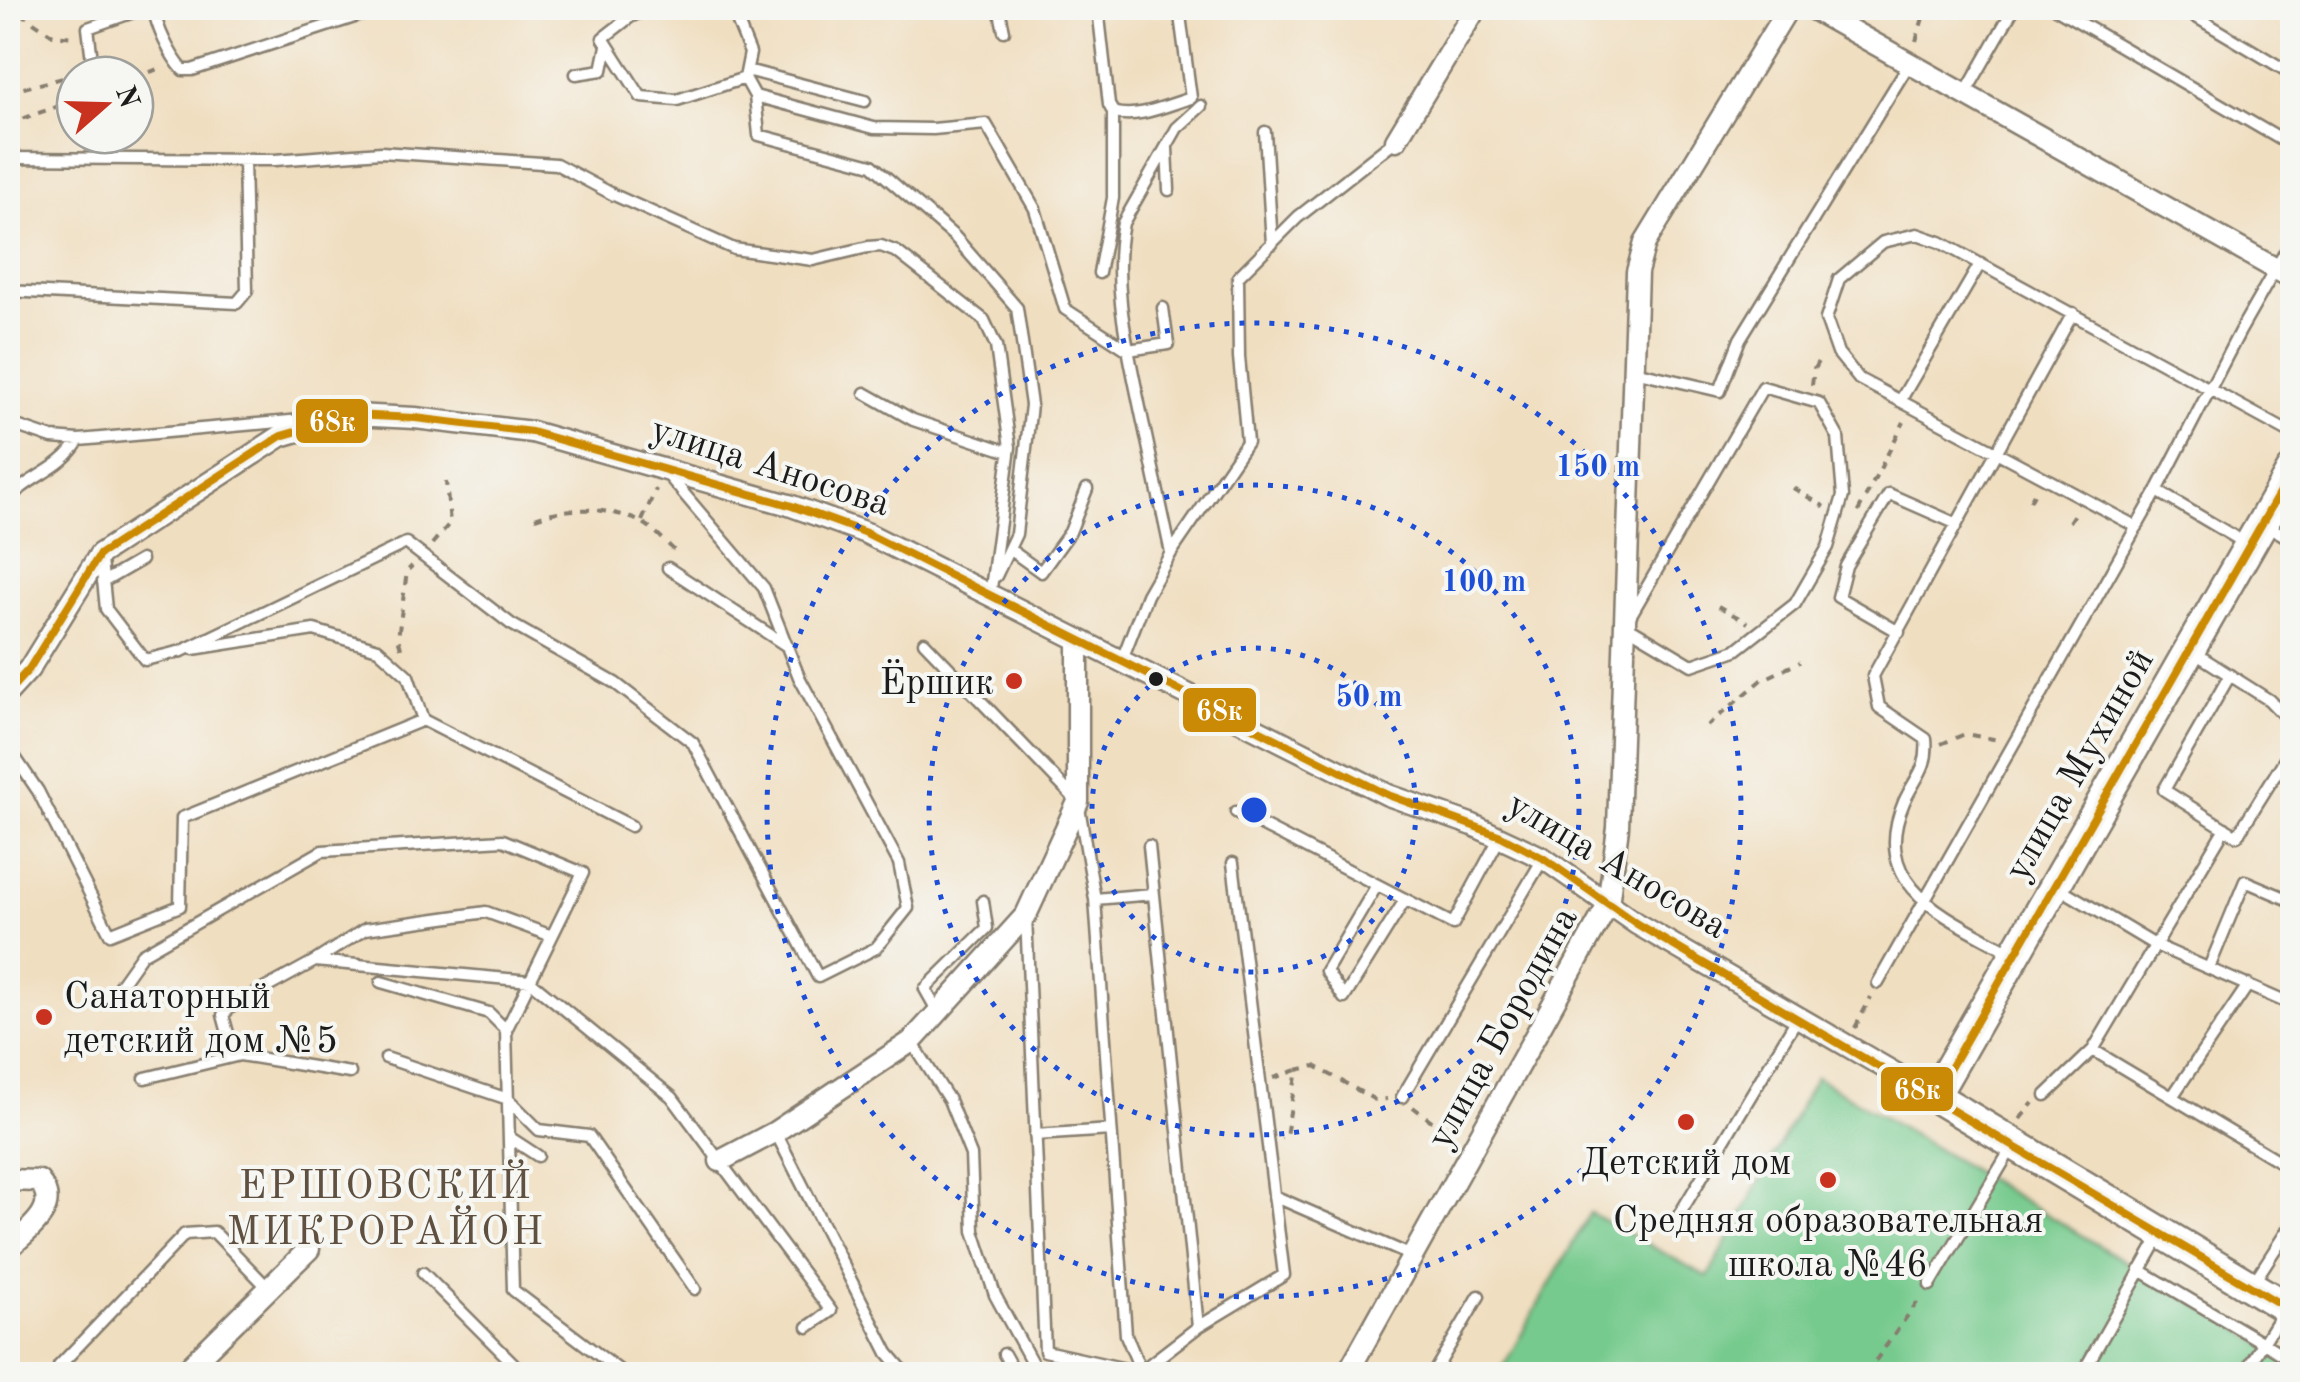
<svg xmlns="http://www.w3.org/2000/svg" width="2300" height="1382" font-family="'Old Standard TT',serif">
<style>
.green{fill:#76ca8d;stroke:#497354;stroke-width:2.5}
.lines{fill:none;stroke-linecap:round;stroke-linejoin:round}
.lane-casing{stroke:#867d6e;stroke-width:15}
.street-casing{stroke:#867d6e;stroke-width:25}
.secondary-casing{stroke:#867d6e;stroke-width:35}
.path{stroke:#867d6e;stroke-width:4;stroke-dasharray:8 8;stroke-linecap:butt}
.lane{stroke:#fff;stroke-width:10}
.street{stroke:#fff;stroke-width:20}
.secondary{stroke:#fff;stroke-width:30}
.bus-1-casing{stroke:#f6f6f2;stroke-width:15}
.bus-1{stroke:#cb8a06;stroke-width:8}
.ring{fill:none;stroke:#1d4ed8;stroke-width:5;stroke-dasharray:5 10}
.bus-dot{fill:#1c1c1c;stroke:#f6f6f2;stroke-width:4}
.poi-dot{fill:#c8321e;stroke:#f6f6f2;stroke-width:4}
.labels{text-anchor:middle;stroke-width:8;stroke-linejoin:round;paint-order:stroke}
.street-label{font-size:38px;fill:#1c1c1c;stroke:#f6f6f2}
.poi-label{font-size:38px;fill:#1c1c1c;stroke:#f6f6f2}
.neighbourhood-label{font-size:40px;letter-spacing:2.5px;fill:#5f5040;stroke:#f6f6f2}
.centre{fill:#1d4ed8;stroke:#f6f6f2;stroke-width:5}
.ring-label{font-size:30px;text-anchor:middle;font-weight:bold;fill:#1d4ed8;stroke:#f6f6f2;stroke-width:8;stroke-linejoin:round;paint-order:stroke}
.line-badge{stroke:#f6f6f2;stroke-width:4}
.badge-label{font-size:28px;text-anchor:middle;font-weight:bold;fill:#fff}
</style>
<rect width="100%" height="100%" fill="#f6f6f2"/>
<filter id="ink" filterUnits="userSpaceOnUse"><feTurbulence type="fractalNoise" baseFrequency=".01" numOctaves="2"/><feDisplacementMap in="SourceGraphic" scale="20" xChannelSelector="R" yChannelSelector="G"/><feConvolveMatrix kernelMatrix="1 2 1 2 8 2 1 2 1" color-interpolation-filters="sRGB"/></filter>
<filter id="wash" filterUnits="userSpaceOnUse"><feTurbulence type="fractalNoise" baseFrequency=".0048" numOctaves="4" result="noise"/><feDisplacementMap in="SourceGraphic" scale="40" xChannelSelector="R" yChannelSelector="G"/><feGaussianBlur stdDeviation="2.25" result="paint"/><feColorMatrix in="noise" values="0 0 0 0 0 0 0 0 0 0 0 0 0 0 0 0 0 1.4 0 .05"/><feComposite in="paint" operator="in"/></filter>
<g filter="url(#wash)">
<rect width="100%" height="100%" fill="#f0dec0"/>
<path class="green" d="M1816 1077 2292 1361V1374H1499L1590 1213 1708 1277Z"/>
</g>
<g filter="url(#ink)">
<g class="lines">
<g class="lane-casing">
<path id="lane" d="M154 8C156 27 170 55 183 70H192L382 8
M650 8 630 17 603 38 641 97 677 100 745 78 750 53 732 8
M999 8 1004 31
M1098 8 1109 105 1113 112C1136 120 1167 105 1191 98L1179 8
M2055 8 2285 142 2292 141
M2181 8 2292 74
M747 70 865 101
M576 74 602 70 607 46
M104 75 93 68 88 28 145 8
M745 78 755 96 874 128 933 129 986 124 1035 209 1065 309 1128 350 1168 344 1163 308
M1965 94 2014 8
M755 96 759 135 872 165 955 237 1017 308 1031 405 1016 534 996 576
M1265 132 1272 244
M1167 148 1169 190
M8 158 275 160 381 152 556 164 614 195 734 249 813 260 868 247 881 246 897 252 984 320 996 346 1010 447 990 596
M8 169 15 181 8 184
M1099 273 1113 198V112
M8 291 237 303 247 291 244 159
M1634 371 1720 391 1740 339 1909 64
M1763 387 1819 403 1838 437 1843 496 1828 547 1795 604 1736 650 1692 665 1625 625Z
M865 393 913 420 1009 452
M1900 401 1980 264
M8 423 52 438 79 440 312 419
M2157 491 2240 331 2292 240
M8 499C33 474 61 470 79 440
M2263 523 2292 540
M2137 527 1859 379 1838 353 1826 319 1839 279 1883 242 1917 234 1940 242 2292 434
M1009 549 1041 572 1070 532 1087 489
M1171 553 1247 442 1239 357 1238 277 1298 217 1396 140
M101 560 106 609 145 660 182 651 406 543 511 624 615 683 693 743 818 977 876 948 908 908 899 863 799 677 764 588 668 475
M668 568 787 646
M103 582 141 560
M1899 632 1838 597 1846 566 1889 494 1957 524
M924 642 1078 802 1095 899 1126 1335 1141 1371 1198 1327 1149 846
M193 649 314 630 378 649 408 676 423 720 631 826
M2198 655 2269 700 2292 724
M1121 662 1147 595 1171 553C1161 505 1150 456 1140 408 1128 349 1111 283 1123 223L1177 128 1201 106
M2230 675 2164 790 2237 836 2292 748
M8 747 38 791 110 934 180 906 182 818 423 720
M1236 812 1453 924 1500 837
M2225 828 2093 1050 2292 1169
M1377 885 1326 971 1344 998 1405 900
M2056 886 2155 945 2292 1005
M1095 899 1153 894
M1026 916 1045 1351 1144 1373
M2010 952C1950 918 1867 888 1904 802 1915 777 1929 769 1926 739L1879 707 1873 676 2073 313
M315 961 365 929 486 912 552 936
M2209 968 2245 881 2292 901
M381 982 489 1013 506 1030
M1878 983 2157 491 2245 543
M115 992 142 954 322 851 503 840 583 873 506 1030 513 1290 624 1374
M938 1012 925 989 987 928 983 901
M912 1042 949 1100 971 1155 974 1231 995 1295 1038 1374
M386 1058 508 1099 539 1130 589 1136 695 1289
M350 1073 240 1055 229 1037 223 1015 231 1007 315 961 530 981 672 1097 831 1311 808 1327
M145 1078 240 1055
M2046 1095 2093 1050
M1402 1097 1543 859
M2172 1097 2248 985
M776 1133 888 1353 906 1374
M1035 1135 1111 1130
M509 1137 538 1156
M1274 1196 1412 1256
M1676 1220 1798 1017
M2140 1270 2292 1360
M423 1273 524 1374
M1930 1285 2011 1149
M2252 1285 2292 1223
M1198 1327 1284 1275 1233 863
M1004 1354 1015 1374
M59 1366 185 1234 214 1232 268 1288
M1433 1374 1479 1296
M2082 1374 2159 1238
M2244 1374 2281 1314"/>
</g>
<g class="street-casing">
<path id="street" d="M1811 8 2292 278
M1396 140 1476 8
M8 692 29 669 100 554 281 436 353 415 415 418 532 432 789 505 866 533 1388 795 1473 825 1543 858 1637 924 1934 1096
M720 1161 775 1132 912 1041 1026 915 1078 802V642
M8 1180 39 1181C62 1209 27 1230 8 1249
M182 1374 309 1249
M1347 1374 1608 905 1618 827 1637 272 1645 243 1788 8"/>
</g>
<g class="secondary-casing">
<path id="secondary" d="M2292 471 1934 1096 2292 1311"/>
</g>
<path class="path" d="M20 13 53 35 75 37
M1916 41 1926 8
M135 78 163 67
M8 92 63 78 79 68
M8 124 75 100
M1812 385 1814 369 1821 356
M1793 488 1825 507
M2030 501 2036 490
M1858 512 1904 422
M535 518C569 506 606 507 639 521 652 526 665 542 676 552
M642 521 656 489
M2069 522 2076 511
M432 544 450 523 446 482
M1718 606 1748 623
M401 648 398 638 407 571 412 566
M1707 726 1762 680 1800 662
M1941 744 1965 734 1999 740
M1855 1028 1871 997
M1297 1070 1315 1066 1375 1100 1387 1099
M1274 1078 1297 1070 1286 1136 1281 1138
M1413 1107 1453 1137
M2020 1119 2033 1103
M1866 1374 1921 1297"/>
<use href="#lane" class="lane"/>
<use href="#street" class="street"/>
<use href="#secondary" class="secondary"/>
<g class="bus-1-casing">
<path id="bus-1" d="M8 692 29 669 100 554 281 436 353 415 415 418 532 432 789 505 866 533 1388 795 1501 836 1543 858 1637 924 2292 1311
M1934 1096 2292 471"/>
</g>
<use href="#bus-1" class="bus-1"/>
</g>
</g>
<g class="ring">
<circle cx="1254" cy="810" r="162"/>
<circle cx="1254" cy="810" r="325"/>
<circle cx="1254" cy="810" r="487"/>
</g>
<circle class="bus-dot" cx="1156" cy="679" r="9"/>
<g class="poi-dot">
<circle cx="1014" cy="681" r="10"/>
<circle cx="44" cy="1017" r="10"/>
<circle cx="1686" cy="1122" r="10"/>
<circle cx="1828" cy="1180" r="10"/>
</g>
<g class="labels">
<g class="street-label">
<text transform="translate(771 465) rotate(18)" y="13">улица Аносова</text>
<text transform="translate(2078 764) rotate(-60)" y="13">улица Мухиной</text>
<text transform="translate(1618 864) rotate(31)" y="13">улица Аносова</text>
<text transform="translate(1501 1027) rotate(-61)" y="13">улица Бородина</text>
</g>
<g class="poi-label">
<text x="994" y="694" text-anchor="end">Ёршик</text>
<text x="64" y="1008" text-anchor="start">Санаторный<tspan x="64" dy="44">детский дом №5</tspan></text>
<text x="1686" y="1174">Детский дом</text>
<text x="1828" y="1232">Средняя образовательная<tspan x="1828" dy="44">школа №46</tspan></text>
</g>
<g class="neighbourhood-label">
<text x="386" y="1198">ЕРШОВСКИЙ<tspan x="386" dy="46">МИКРОРАЙОН</tspan></text>
</g>
</g>
<circle cx="1254" cy="810" r="15" class="centre"/>
<g class="ring-label">
<text x="1598" y="476">150 m</text>
<text x="1484" y="591">100 m</text>
<text x="1369" y="706">50 m</text>
</g>
<g class="line-badge">
<rect x="294" y="397" width="76" height="48" rx="10" fill="#cb8a06"/>
<rect x="1181" y="686" width="77" height="48" rx="10" fill="#cb8a06"/>
<rect x="1879" y="1065" width="76" height="48" rx="10" fill="#cb8a06"/>
</g>
<g class="badge-label">
<text x="332" y="431">68к</text>
<text x="1219" y="720">68к</text>
<text x="1917" y="1099">68к</text>
</g>
<rect width="2300" height="1382" fill="none" stroke="#f6f6f2" stroke-width="40"/>
<g transform="translate(105 105) rotate(70)"><circle r="48" fill="#f6f6f2" stroke="#9f9f9c" stroke-width="2.5"/>
<path d="M0-8L18 38L0 25L-18 38Z" fill="#c8321e"/>
<text y="-15" font-size="28" font-weight="bold" text-anchor="middle" fill="#1c1c1c">N</text>
</g>
</svg>
